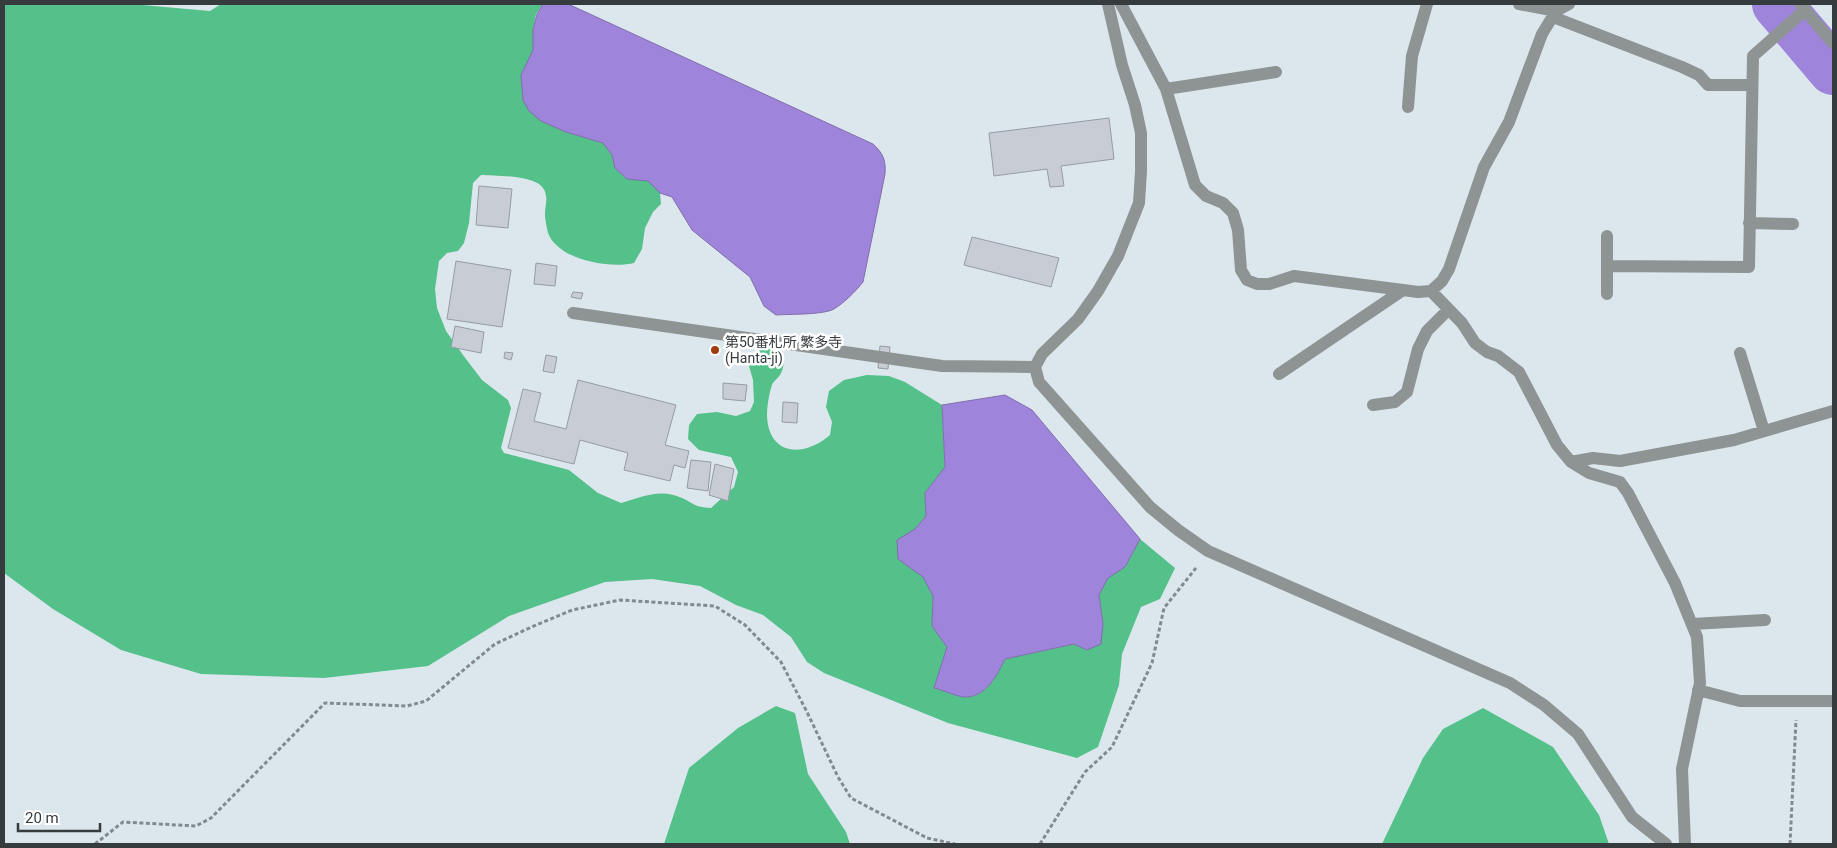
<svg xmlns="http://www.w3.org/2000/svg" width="1837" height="848" font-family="Roboto,'Noto Sans JP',sans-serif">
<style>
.forest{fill:#54c08a}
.water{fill:#9f84db;stroke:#806eac}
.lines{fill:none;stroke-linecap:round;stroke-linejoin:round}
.river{stroke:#9f84db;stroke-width:50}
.building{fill:#c7ccd5;stroke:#969ba4}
.path{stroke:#838a8e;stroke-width:3;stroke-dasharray:4 2.5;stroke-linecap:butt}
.minor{stroke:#8e9393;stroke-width:12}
.poi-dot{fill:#a13c0e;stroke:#fff;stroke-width:2}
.labels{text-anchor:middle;stroke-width:5;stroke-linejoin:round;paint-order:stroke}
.poi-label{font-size:14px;fill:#363b3d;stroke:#fff;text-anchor:start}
</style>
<rect width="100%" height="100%" fill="#dce7ed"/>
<path class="forest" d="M4 4H131L210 11 221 4H543L536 14 533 30V50L521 75 566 132 603 143 612 155 615 168 627 179 648 181 660 193 661 204 653 212 645 228 642 249 634 263C610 269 558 260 548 233 547 228 545 220 545 214 545 205 549 197 543 188 534 175 496 176 481 175L473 183 469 223 464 243 458 251 447 253 439 261 435 289 437 308 446 331 463 355 482 380 508 400 511 408 501 448 504 453 569 470 598 493 621 503C642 497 660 488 682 498 695 504 694 507 711 508L734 487 738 472 731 457 699 450 688 439 689 425 697 414 717 412 736 416 750 411 754 402 753 380 749 366 752 356 762 348 777 350 784 362C783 366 783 370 781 373 779 378 773 381 772 385 769 393 767 407 767 416 769 457 805 457 830 435L832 422 826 407 829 391 844 380 867 375 889 376 905 382 942 405 945 467 925 493 926 516 915 529 898 559 923 576 933 596 932 626 947 647 935 688C944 690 955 696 965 697 986 698 997 675 1005 659L1074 644 1087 650 1103 624 1099 595 1108 578 1125 567 1140 539 1175 568 1160 599 1141 607 1122 654 1119 685 1098 747 1077 758 948 723 824 673 807 662 791 637 763 615 736 605 700 586 652 579 605 582 509 616 428 666 324 678 201 674 121 650 53 609 4 573Z
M776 706 795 713 808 774 846 832 850 844H664L689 768 738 728Z
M1483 708 1553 747 1599 815 1609 844H1382L1423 758 1443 729Z"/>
<path class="water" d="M543 4H568L873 144C883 153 886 160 885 174L863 282C855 292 845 302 834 309 823 315 790 314 776 315L764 306 750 277 692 230 672 197 660 193 648 181 627 179 615 168 612 155 603 143 566 132 541 121 529 111 523 100 521 75 533 50V30L537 14Z
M1005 395 1032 410 1140 539 1125 567 1108 578 1099 595 1103 624 1101 644 1087 650 1074 644 1005 659C997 675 986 698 964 697 955 696 943 690 934 688L947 647 932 626 933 596 923 577 898 559 897 540 915 529 926 516 925 493 945 467 942 405Z"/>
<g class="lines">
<path class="river" d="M1777 4 1833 70"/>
</g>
<path class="building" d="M1109 118 1114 159 1061 166 1064 186 1050 187 1047 169 994 176 989 133Z
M479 186 512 189 508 228 476 225Z
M972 237 1059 258 1051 287 964 265Z
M456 261 511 270 502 327 447 319Z
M536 263 557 266 555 286 534 284Z
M573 292 583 293 581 299 571 297Z
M455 326 484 332 481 353 451 347Z
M880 346 890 347 888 369 878 368Z
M505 352 513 353 511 360 504 358Z
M546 355 557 357 554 373 543 371Z
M578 380 676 405 665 445 689 451 685 468 674 465 670 481 624 470 628 453 580 440 574 464 508 448 523 389 541 393 534 421 566 429Z
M723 383 747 385 745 401 723 399Z
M783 402 798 403 797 423 782 422Z
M691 460 711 462 708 491 687 488Z
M715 464 734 469 728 501 709 495Z"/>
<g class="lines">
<path class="path" d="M95 844 123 822 196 826 211 818 325 703 407 706 426 701 495 644 536 625 572 610 620 600 715 606 745 625 781 662 807 712 838 777 851 798 927 838 955 844
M1040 844 1085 772 1112 747 1152 663 1164 608 1196 568
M1790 844 1796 720"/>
<path class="minor" d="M1108 4 1122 65 1135 105 1141 133V171L1139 203 1118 256 1098 291 1078 319 1042 354 1035 367 1039 382 1150 507 1178 530 1208 551 1510 683 1544 705 1578 734 1632 817 1666 844
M1121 4 1166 89 1195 185 1206 196 1223 203 1233 213 1238 230 1241 270 1247 280 1257 284H1269L1294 276 1403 290
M1519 4 1556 11 1569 4
M1800 4 1833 43
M1553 17 1682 67 1699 75 1708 85H1752
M1166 89 1276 72
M1408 107 1412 56 1427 4
M1749 223 1793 224
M1607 266 1749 267 1753 56 1805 10
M1431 291 1442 281 1449 269 1484 167 1509 122 1542 34 1556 11
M1607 294V236
M573 313 942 366 1035 367
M1740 353 1764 431
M1279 374 1403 290 1418 292 1431 291 1462 323 1475 343 1487 352 1498 356 1519 372 1557 445 1571 462 1589 473 1620 482 1628 493 1675 583 1697 637 1700 683 1682 769 1685 844
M1373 405 1395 402 1407 392 1418 349 1427 331 1448 310
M1571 462 1593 458 1620 461 1734 440 1833 411
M1692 624 1765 620
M1698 690 1740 701H1833"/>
</g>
<circle class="poi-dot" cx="715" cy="350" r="5"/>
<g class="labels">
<g class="poi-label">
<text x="725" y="347">第50番札所 繁多寺<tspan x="725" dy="16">(Hanta-ji)</tspan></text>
</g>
</g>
<rect width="1837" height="848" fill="none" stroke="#363b3d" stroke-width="10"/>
<path d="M18 823v8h82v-8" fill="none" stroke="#363b3d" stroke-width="2.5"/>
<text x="25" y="823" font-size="15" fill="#363b3d" stroke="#ffffff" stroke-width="4" paint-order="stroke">20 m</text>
</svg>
